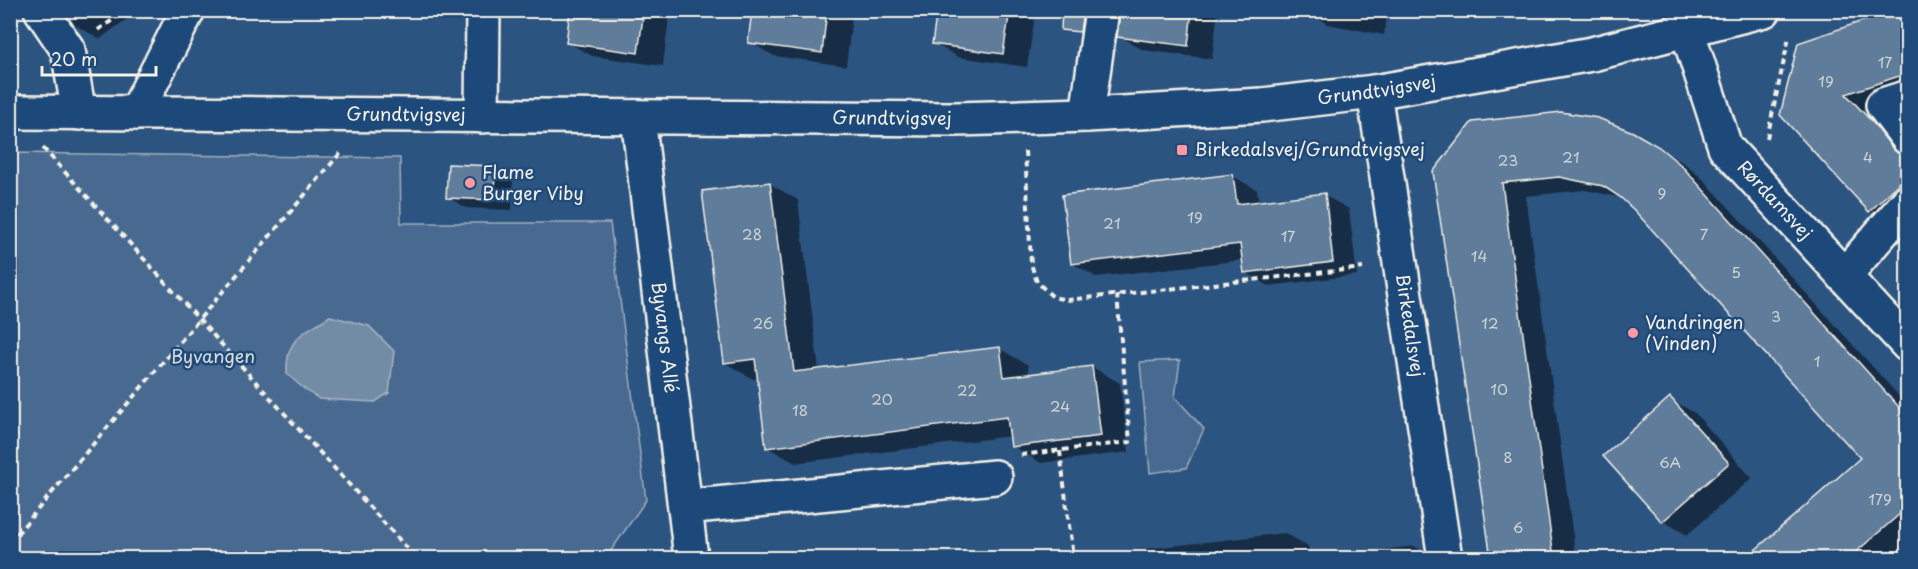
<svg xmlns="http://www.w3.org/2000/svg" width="1918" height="569" font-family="'Playpen Sans',sans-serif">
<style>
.green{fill:#496b90;stroke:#9eaebc;stroke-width:1.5}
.water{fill:#738ca6;stroke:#a7b4c0;stroke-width:1.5}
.shadow{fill:#0007}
.building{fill:#5e7b9a;stroke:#f4f1e8;stroke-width:1.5}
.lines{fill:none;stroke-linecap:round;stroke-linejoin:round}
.minor-casing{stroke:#f4f1e8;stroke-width:38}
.path{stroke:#f4f1e8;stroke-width:4;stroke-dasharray:6 4.5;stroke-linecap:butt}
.minor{stroke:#1f4a7a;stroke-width:33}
.poi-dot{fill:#ff9aa2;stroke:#1f4a7a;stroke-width:2}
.labels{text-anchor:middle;stroke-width:5;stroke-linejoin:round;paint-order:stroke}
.number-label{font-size:15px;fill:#ced4d4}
.street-label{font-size:18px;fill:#f4f1e8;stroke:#1f4a7a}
.poi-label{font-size:18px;fill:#f4f1e8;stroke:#1f4a7a;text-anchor:start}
.park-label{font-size:18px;fill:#dadddb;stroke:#1f4a7a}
</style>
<rect width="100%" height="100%" fill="#2c5481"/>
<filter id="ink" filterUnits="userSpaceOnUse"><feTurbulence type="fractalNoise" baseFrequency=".0167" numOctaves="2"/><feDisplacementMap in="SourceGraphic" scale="12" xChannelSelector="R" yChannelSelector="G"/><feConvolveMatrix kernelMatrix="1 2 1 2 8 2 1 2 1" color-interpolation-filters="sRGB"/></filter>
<g filter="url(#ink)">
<path class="green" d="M11 153 400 158 401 223H610L646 500 606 558H11Z
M1180 360 1175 397 1204 429 1186 468 1150 473 1140 362Z"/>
<path class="water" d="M330 316 369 326 394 351 389 393 375 402 319 399 303 388 287 374C285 338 303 333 330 316Z"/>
<path class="shadow" d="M66 10H139L100 39 75 25Z
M572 10H670L663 66 592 56 567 42Z
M754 10H853L846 66 774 56 749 42Z
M938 10H1036L1027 67 958 57 933 43Z
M1122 10H1218L1212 59 1143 50 1119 36Z
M1312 10H1388L1384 35 1328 24 1312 14Z
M1908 10V223L1901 229 1870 211 1782 114Z
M1632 133 1684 163 1705 181 1908 406V542L1889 558H1748L1862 458 1623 198 1585 190 1526 196 1576 558H1492L1435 173Z
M495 168 513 178 512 210 466 208 448 197Z
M1233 176 1257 190 1259 203 1324 195 1349 209 1357 275 1269 286 1245 272 1244 260 1096 277 1072 263Z
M770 184 798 200 819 370 1000 349 1028 365 1029 375 1092 367 1120 383 1129 452 1041 463 1013 446 1011 436 795 463 767 447 759 378 753 379 725 363Z
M1670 399 1695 413 1752 478 1687 535 1663 521Z
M1285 533 1308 546 1310 558H1118L1117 552Z
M1414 546 1434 558H1316Z"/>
<path class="building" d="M570 10H644L638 53 566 43Z
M752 10H827L822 53 748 43Z
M937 10H1010L1003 54 932 44Z
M1062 10H1083L1080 32 1061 30Z
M1120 10H1192L1188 46 1117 37Z
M1895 10H1908V73L1846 94 1875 125 1893 149 1908 160V175L1869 212 1780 115 1798 43Z
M1561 112 1598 118 1633 132 1659 147 1681 165 1908 417V507L1849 558H1746L1860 458 1634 210 1620 197 1603 186 1559 177 1502 183 1554 558H1491L1433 172 1472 122Z
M448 164 495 166 494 200 446 198Z
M1233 174 1237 204 1325 193 1333 262 1244 273 1240 244 1071 264 1062 195Z
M770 182 794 372 1000 347 1004 377 1092 366 1101 436 1011 447 1007 417 766 448 755 359 724 363 702 191Z
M1670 397 1729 463 1662 522 1603 456Z"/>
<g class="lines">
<g class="minor-casing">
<g id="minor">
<path d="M41 10 68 50 79 113"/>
<path id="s1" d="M1687 30 1725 147 1908 345"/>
<path id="s2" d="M1374 92 1445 558"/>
<path d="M1908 97 1883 105 1908 138"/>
<path id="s3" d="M10 112 956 119 1087 115 1262 105 1374 92 1592 54 1764 10"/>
<path d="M136 113 188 10"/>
<path d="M1087 115 1102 10"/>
<path d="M482 116 483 10"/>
<path id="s4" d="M638 117 691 558"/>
<path d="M1844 276 1908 202"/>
<path d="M685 507 995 477"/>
</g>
</g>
<path class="path" d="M98 30 127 10
M1767 138 1789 37
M43 148 416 558
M1025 151 1031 264 1037 282 1053 297 1067 300 1363 268
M1060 451 1073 558
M1021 455 1130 442 1117 295
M10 542 343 150"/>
<use href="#minor" class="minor"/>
</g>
</g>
<g class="poi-dot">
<rect x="1176" y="144" width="12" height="12" rx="3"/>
<circle cx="470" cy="183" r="6"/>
<circle cx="1633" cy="333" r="6"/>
</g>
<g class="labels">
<g class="number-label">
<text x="1885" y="68">17</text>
<text x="1826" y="87">19</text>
<text x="1571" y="163">21</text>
<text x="1868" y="163">4</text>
<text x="1508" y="166">23</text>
<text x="1662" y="199">9</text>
<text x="1195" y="223">19</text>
<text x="1112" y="229">21</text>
<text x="752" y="240">28</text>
<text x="1704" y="240">7</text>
<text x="1288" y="242">17</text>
<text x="1479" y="262">14</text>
<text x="1736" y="278">5</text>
<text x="1776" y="322">3</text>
<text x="763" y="329">26</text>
<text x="1490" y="329">12</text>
<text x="1817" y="367">1</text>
<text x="1499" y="395">10</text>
<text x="967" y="396">22</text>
<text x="882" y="405">20</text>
<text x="1060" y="412">24</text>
<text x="800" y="416">18</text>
<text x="1508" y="463">8</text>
<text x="1670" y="468">6A</text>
<text x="1880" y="505">179</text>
<text x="1518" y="533">6</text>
</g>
<g class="street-label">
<text dy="6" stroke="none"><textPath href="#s3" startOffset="1368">Grundtvigsvej</textPath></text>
<text dy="6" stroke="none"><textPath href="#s3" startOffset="396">Grundtvigsvej</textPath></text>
<text dy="6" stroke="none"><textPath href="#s3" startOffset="882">Grundtvigsvej</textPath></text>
<text dy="6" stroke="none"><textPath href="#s1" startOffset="196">Rørdamsvej</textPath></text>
<text dy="6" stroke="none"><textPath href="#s2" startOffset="236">Birkedalsvej</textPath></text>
<text dy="6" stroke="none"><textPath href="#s4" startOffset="222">Byvangs Allé</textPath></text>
</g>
<g class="poi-label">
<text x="1194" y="156">Birkedalsvej/Grundtvigsvej</text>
<text x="482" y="179">Flame<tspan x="482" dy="21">Burger Viby</tspan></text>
<text x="1645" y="329">Vandringen<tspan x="1645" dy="21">(Vinden)</tspan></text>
</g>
<g class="park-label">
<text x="213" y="363">Byvangen</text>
</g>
</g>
<rect width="1918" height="569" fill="none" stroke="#1f4a7a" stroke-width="36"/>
<rect x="18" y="18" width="1882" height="533" fill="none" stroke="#f4f1e8" stroke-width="2" filter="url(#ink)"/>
<path d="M42 66v9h114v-9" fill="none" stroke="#f4f1e8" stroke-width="3"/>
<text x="51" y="66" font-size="18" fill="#f4f1e8" stroke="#1f4a7a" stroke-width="4.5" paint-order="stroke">20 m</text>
</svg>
